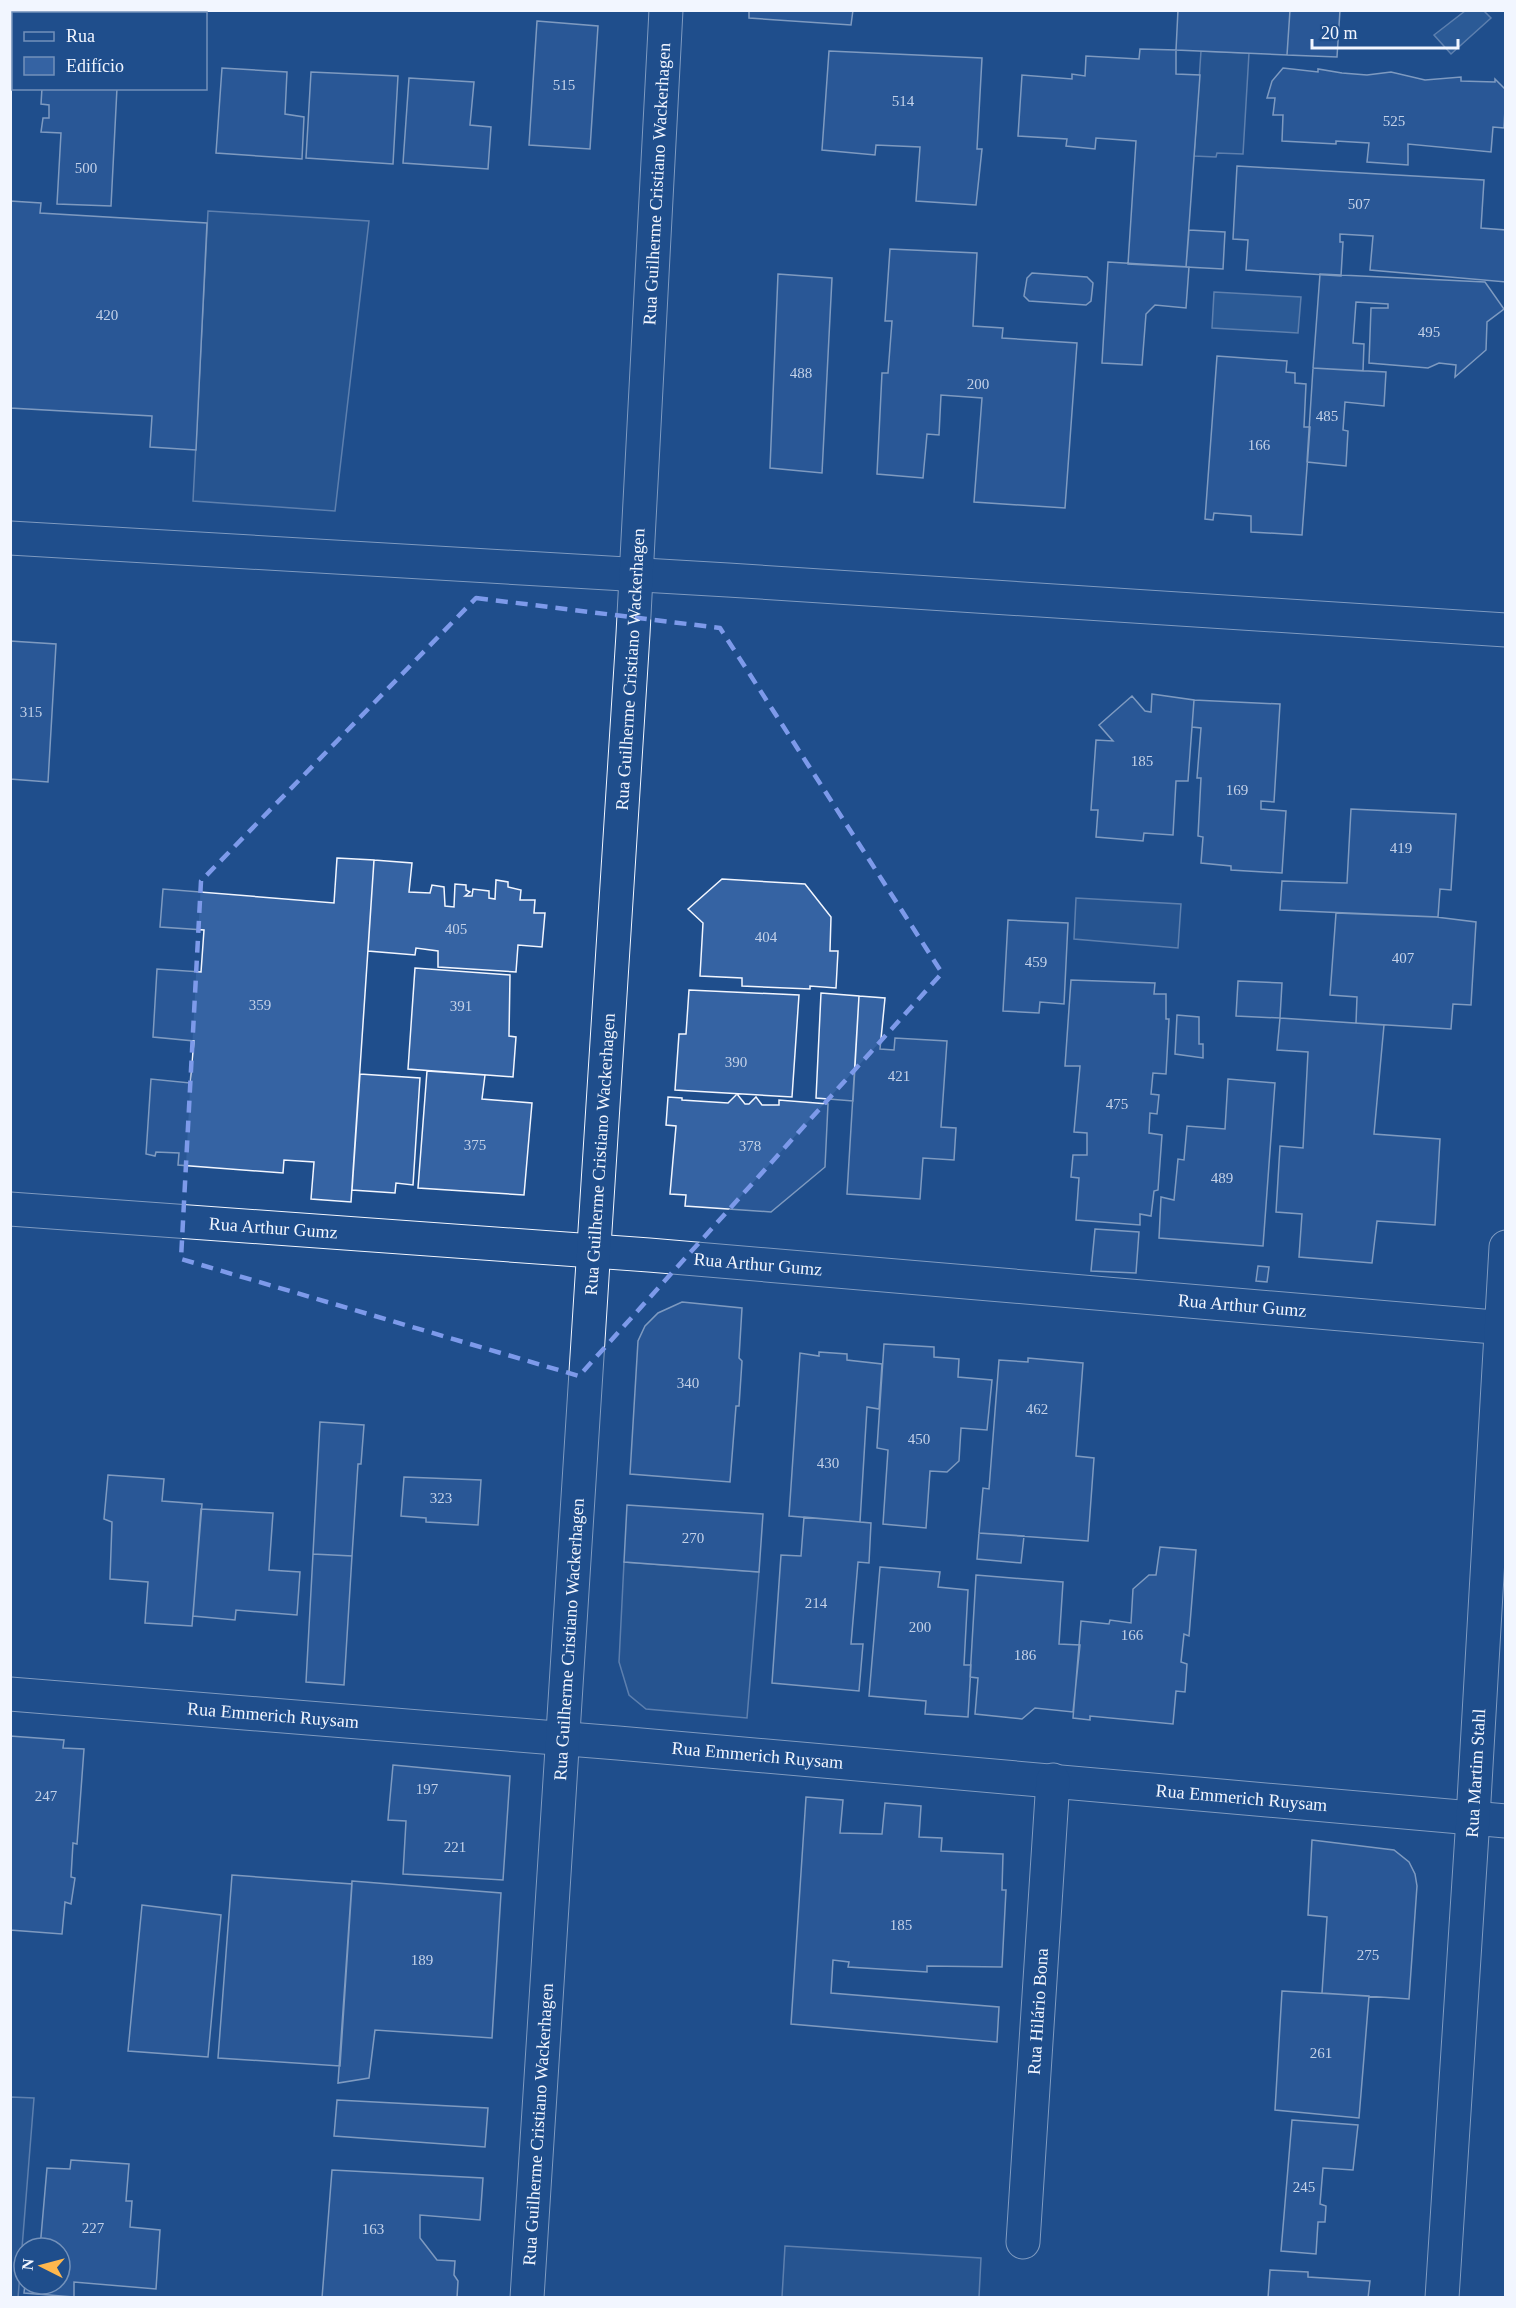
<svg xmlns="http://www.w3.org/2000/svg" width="1516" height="2308" font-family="Georgia,serif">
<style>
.parking{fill:#305b95;stroke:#a8bbd7;stroke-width:1.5}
.water{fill:#3b69a3;stroke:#a8bbd7;stroke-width:1.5}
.building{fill:#3563a3;stroke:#f2f6ff;stroke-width:1.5}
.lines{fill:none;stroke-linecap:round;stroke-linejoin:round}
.minor-casing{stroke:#f2f6ff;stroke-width:35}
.minor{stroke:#1f4e8c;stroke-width:33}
.marked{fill:none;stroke:#7d9aea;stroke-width:4.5;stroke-dasharray:12 8;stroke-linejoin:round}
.labels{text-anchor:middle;stroke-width:4.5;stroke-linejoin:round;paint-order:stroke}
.number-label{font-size:15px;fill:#c3d1e8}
.street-label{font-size:18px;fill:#f2f6ff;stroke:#1f4e8c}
</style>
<rect width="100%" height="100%" fill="#1f4e8c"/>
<path class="parking" d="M1201 51 1249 53 1243 154 1217 153 1216 157 1194 156Z
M208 211 369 221 335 511 193 501Z
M1076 898 1181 904 1178 948 1074 939Z
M624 1562 759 1572 747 1718 646 1709 629 1695 619 1662Z
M11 2097 34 2098 18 2298 10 2297Z
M785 2246 981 2258 979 2297H782Z"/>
<path class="water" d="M1465 11H1484L1491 18 1451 54 1434 35Z
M1214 292 1301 297 1298 333 1212 328Z"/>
<path class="building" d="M10 10H121V14H14V81L10 82Z
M749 10H853L851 25 749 18Z
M1178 10H1290L1287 55 1176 50Z
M1290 10H1340L1337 57 1287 55Z
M537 21 598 26 590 149 529 145Z
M1140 49 1176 50V74L1200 75 1186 267 1128 264 1136 141 1096 138 1095 149 1066 146 1067 139 1018 136 1022 75 1072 79V74L1085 76 1086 56 1139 59Z
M829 51 982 58 977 149H982L976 205 916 201 920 147 876 145 875 155 822 150Z
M222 68 287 72 285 114 304 117 302 159 216 153Z
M1283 68 1318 72V69L1342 73 1367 75 1391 72 1425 80 1461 77V81L1495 82V79L1506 90 1504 128 1493 127 1491 152 1408 144V165L1367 162 1369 143 1336 141V144L1282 141 1283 115H1273L1275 98H1267L1272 81Z
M311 72 398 76 393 164 306 158Z
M409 78 474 82 470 125 491 127 488 169 403 163Z
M42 88H117L111 206 57 204 61 133 41 132 43 118H49V105L41 104Z
M1237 166 1484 180 1481 228 1506 230V282L1370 270 1373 236 1340 234V242H1343L1341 276 1246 270 1248 240 1233 239Z
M10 201 41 203 40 213 207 223 196 450 150 447 152 416 10 408Z
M1189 230 1225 232 1223 269 1186 267Z
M890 249 977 253 973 326 1003 328 1002 338 1077 343 1065 508 974 502 982 398 941 395 939 435 927 434 923 478 877 474 882 373H888L892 321H885Z
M1108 262 1189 267 1186 308 1155 305 1146 314 1142 365 1102 363Z
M1032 273 1087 277 1093 283 1091 301 1086 305 1029 301 1024 296 1027 278Z
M778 274 832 278 822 473 770 468Z
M1320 274 1485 282 1504 309 1487 322 1486 350 1455 377 1456 365 1439 363 1428 368 1369 363 1371 308H1388V304L1356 302 1353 343 1364 344 1363 371 1313 368Z
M1217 356 1287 361 1286 372 1295 373V383L1306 384 1304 427H1310L1302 535 1251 532V516L1214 513 1213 520 1205 519Z
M1313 368 1386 372 1384 406 1345 402 1343 430 1348 431 1346 466 1307 462Z
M10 641 56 644 48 782 10 779Z
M1152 694 1194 700 1188 781H1176L1173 835 1144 833 1143 841 1096 837 1098 810H1091L1096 740 1113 741 1099 725 1132 696 1145 711 1151 712Z
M1194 700 1280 704 1274 802 1261 801V809L1286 811 1282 873 1231 870V866L1201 863 1203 837 1198 836 1201 778H1197L1201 728 1192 727Z
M1351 809 1456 814 1451 890 1440 889 1438 917 1280 910 1282 881 1347 883Z
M337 858 374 860 351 1202 311 1199 314 1162 284 1160 283 1173 178 1165 179 1153 156 1152 155 1156 146 1154 151 1079 190 1083 194 1041 153 1037 157 969 201 972 204 930 160 927 163 889 334 903Z
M374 860 412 863 409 892 430 893 432 885 444 887 445 906 454 907 455 884 466 885V890L470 892 465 896H472L473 889 489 891V898L495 899 496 880 508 882V887L521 890 520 900H535L534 913H545L542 947 518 945 516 972 438 967V951L416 948 415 955 368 951Z
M722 879 805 884 831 917 830 951H838L836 988 810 986V989L742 986V978L700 976 703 923 688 909Z
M1336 913 1436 917 1476 922 1471 1005 1453 1004 1451 1029 1356 1023 1357 997 1330 995Z
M1008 920 1068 923 1064 1004 1040 1002 1039 1013 1003 1011Z
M415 968 510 975 509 1036 516 1037 513 1077 408 1069Z
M1071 980 1155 983 1154 994H1166V1019H1169L1166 1074 1153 1073 1151 1094 1159 1095 1157 1114 1150 1113 1149 1133 1162 1135 1158 1190 1154 1191 1151 1216 1140 1214V1225L1076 1220 1079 1178 1071 1177 1073 1155H1087V1133L1074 1132 1080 1066H1065Z
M1238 981 1282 983 1280 1018 1236 1016Z
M689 990 799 995 792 1097 675 1090 679 1034H686Z
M821 993 859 996 853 1101 816 1098Z
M859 996 885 998 880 1049 894 1050 895 1038 947 1041 941 1127 956 1128 954 1160 923 1158 920 1199 847 1194Z
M1177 1015 1199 1017V1044H1203V1058L1175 1054Z
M1280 1018 1384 1025 1374 1134 1440 1139 1435 1225 1377 1221 1372 1263 1299 1257 1302 1214 1276 1212 1280 1146 1303 1148 1308 1052 1277 1050Z
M427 1071 485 1075 482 1099 532 1103 524 1195 418 1188Z
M360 1074 420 1078 413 1185 396 1183 395 1193 352 1190Z
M1228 1079 1275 1083 1263 1246 1159 1238 1161 1197 1174 1200 1178 1159 1184 1160 1187 1126 1225 1129Z
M737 1094 745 1104H749L756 1097 762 1105H779V1100L828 1104 825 1167 771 1212 685 1206 686 1195 670 1194 676 1126 666 1125 668 1097 682 1098V1100L728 1103Z
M1095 1229 1139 1232 1136 1273 1091 1271Z
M1258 1266 1269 1267 1267 1282 1256 1281Z
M682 1302 742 1308 739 1358 742 1361 739 1406H736L730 1482 630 1474 638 1341 645 1326 658 1313Z
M884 1344 934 1347V1357L959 1359 958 1377 992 1380 987 1430 961 1428 959 1461 947 1472 930 1471 926 1528 883 1524 888 1450 877 1448Z
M819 1352 847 1354V1360L882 1364 879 1409 867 1407 860 1522 789 1516 800 1353 819 1356Z
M1028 1358 1083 1363 1076 1456 1094 1458 1088 1541 979 1533 983 1488 989 1489 999 1360 1028 1362Z
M320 1422 364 1425 361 1464H358L352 1556 313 1554Z
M108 1475 164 1479 162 1501 202 1504 192 1626 145 1623 148 1582 110 1579 112 1522 104 1519Z
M404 1477 481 1480 478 1525 426 1522V1518L401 1516Z
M627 1505 763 1514 759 1572 624 1562Z
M201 1509 273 1513 269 1570 300 1572 297 1615 236 1610 235 1620 193 1616Z
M804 1517 871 1523 869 1563 858 1562 851 1644H863L859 1691 772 1683 781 1555 801 1556Z
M979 1533 1024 1536 1021 1563 977 1559Z
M1160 1547 1196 1550 1189 1636 1184 1634 1181 1662 1187 1664 1185 1692 1176 1691 1173 1724 1090 1716V1720L1073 1718 1081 1621 1109 1624 1110 1620 1131 1623 1133 1589 1149 1575H1156Z
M313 1554 352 1556 344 1685 306 1682Z
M880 1567 940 1572 938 1587 968 1590 964 1665H971L968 1717 925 1714 926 1701 869 1696Z
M976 1575 1063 1582 1059 1644 1080 1645 1073 1712 1035 1708 1022 1719 975 1714 978 1678 970 1677Z
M10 1736 64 1740 63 1748 84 1749 77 1844 73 1843 71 1877 75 1878 71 1904 65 1902 62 1934 10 1930Z
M393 1765 510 1776 503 1880 403 1874 406 1821 388 1820Z
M806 1797 843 1800 840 1833 882 1834 885 1803 921 1806 919 1837 942 1838 941 1851 1003 1854 1002 1890H1006L1002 1967 927 1966V1972L848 1967 849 1962 833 1960 831 1993 999 2007 997 2042 791 2024Z
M1312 1840 1394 1850 1409 1862 1415 1874 1417 1886 1409 1999 1322 1993 1327 1917 1308 1915Z
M232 1875 352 1884 340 2066 218 2058Z
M352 1881 501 1893 492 2038 375 2030 369 2078 338 2083Z
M142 1905 221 1915 208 2057 128 2051Z
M1282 1991 1369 1996 1359 2118 1275 2110Z
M337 2100 488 2108 485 2147 334 2136Z
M1292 2120 1358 2125 1353 2170 1323 2168 1320 2204 1326 2206 1325 2222H1318L1316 2254 1281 2251Z
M71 2160 129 2164 126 2201H132L130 2227 160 2230 156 2289 74 2282V2297L24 2293 25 2284H60L62 2264H60V2248H40L47 2168 70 2169Z
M332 2170 483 2178 480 2220 420 2215V2238L437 2260 455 2261 454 2275 458 2281 457 2298H322Z
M1270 2270 1308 2272V2277L1370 2281 1368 2298H1268Z"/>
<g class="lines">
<g class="minor-casing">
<g id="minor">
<path d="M10 538 728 580 1506 630"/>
<path id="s1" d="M10 1209 649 1255 1506 1328"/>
<path id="s2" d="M10 1694 618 1743 1506 1821"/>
<path id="s3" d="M1023 2242 1053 1780"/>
<path id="s4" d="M527 2298 633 634 666 10"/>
<path id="s5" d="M1442 2298 1473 1818 1506 1247"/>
</g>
</g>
<use href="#minor" class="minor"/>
</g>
<path d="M0 0H1516V2308H0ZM476 598 720 628 942 973 579 1376 181 1259 201 881Z" fill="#1f4e8c" fill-opacity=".55" fill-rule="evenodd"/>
<path class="marked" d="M476 598 720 628 942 973 579 1376 181 1259 201 881Z"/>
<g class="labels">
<g class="number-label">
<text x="564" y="90">515</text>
<text x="903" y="106">514</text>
<text x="1394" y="126">525</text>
<text x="86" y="173">500</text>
<text x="1359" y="209">507</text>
<text x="107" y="320">420</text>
<text x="1429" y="337">495</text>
<text x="801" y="378">488</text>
<text x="978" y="389">200</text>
<text x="1327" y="421">485</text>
<text x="1259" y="450">166</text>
<text x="31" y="717">315</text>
<text x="1142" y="766">185</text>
<text x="1237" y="795">169</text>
<text x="1401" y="853">419</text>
<text x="456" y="934">405</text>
<text x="766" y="942">404</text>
<text x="1403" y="963">407</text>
<text x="1036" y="967">459</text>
<text x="260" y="1010">359</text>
<text x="461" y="1011">391</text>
<text x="736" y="1067">390</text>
<text x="899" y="1081">421</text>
<text x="1117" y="1109">475</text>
<text x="475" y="1150">375</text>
<text x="750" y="1151">378</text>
<text x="1222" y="1183">489</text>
<text x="688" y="1388">340</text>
<text x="1037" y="1414">462</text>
<text x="919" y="1444">450</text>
<text x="828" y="1468">430</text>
<text x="441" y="1503">323</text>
<text x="693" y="1543">270</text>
<text x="816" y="1608">214</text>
<text x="920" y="1632">200</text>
<text x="1132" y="1640">166</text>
<text x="1025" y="1660">186</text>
<text x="427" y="1794">197</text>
<text x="46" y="1801">247</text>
<text x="455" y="1852">221</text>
<text x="901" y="1930">185</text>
<text x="1368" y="1960">275</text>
<text x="422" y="1965">189</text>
<text x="1321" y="2058">261</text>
<text x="1304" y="2192">245</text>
<text x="93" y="2233">227</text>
<text x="373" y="2234">163</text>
</g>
<g class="street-label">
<text dy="6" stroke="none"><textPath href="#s4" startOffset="2118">Rua Guilherme Cristiano Wackerhagen</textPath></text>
<text dy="6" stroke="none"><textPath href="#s4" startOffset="1632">Rua Guilherme Cristiano Wackerhagen</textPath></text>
<text dy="6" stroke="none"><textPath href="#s4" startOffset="1146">Rua Guilherme Cristiano Wackerhagen</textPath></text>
<text dy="6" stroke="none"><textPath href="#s1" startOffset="264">Rua Arthur Gumz</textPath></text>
<text dy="6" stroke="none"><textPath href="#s1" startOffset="750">Rua Arthur Gumz</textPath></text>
<text dy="6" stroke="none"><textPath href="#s1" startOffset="1236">Rua Arthur Gumz</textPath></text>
<text dy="6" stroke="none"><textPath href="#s4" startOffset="660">Rua Guilherme Cristiano Wackerhagen</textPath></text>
<text dy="6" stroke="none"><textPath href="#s2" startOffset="264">Rua Emmerich Ruysam</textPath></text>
<text dy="6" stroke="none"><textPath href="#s2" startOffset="750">Rua Emmerich Ruysam</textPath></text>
<text dy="6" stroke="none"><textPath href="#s5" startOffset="526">Rua Martim Stahl</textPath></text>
<text dy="6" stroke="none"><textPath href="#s2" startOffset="1236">Rua Emmerich Ruysam</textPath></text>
<text dy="6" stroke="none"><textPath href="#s3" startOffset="231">Rua Hilário Bona</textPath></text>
<text dy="6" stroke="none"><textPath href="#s4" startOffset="174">Rua Guilherme Cristiano Wackerhagen</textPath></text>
</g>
</g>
<rect width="1516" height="2308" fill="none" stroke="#f2f6ff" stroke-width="24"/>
<rect x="12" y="12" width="195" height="78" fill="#1f4e8c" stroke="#7391ba" stroke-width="1.5"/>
<rect x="24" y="32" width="30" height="9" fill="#1f4e8c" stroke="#7391ba" stroke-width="1.5"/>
<text x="66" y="42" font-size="18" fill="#f2f6ff">Rua</text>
<rect x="24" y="57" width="30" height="18" fill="#3563a3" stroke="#7391ba" stroke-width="1.5"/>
<text x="66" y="72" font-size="18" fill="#f2f6ff">Edifício</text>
<g transform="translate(42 2266) rotate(276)"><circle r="28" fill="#1f4e8c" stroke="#7391ba" stroke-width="1.5"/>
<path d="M0-4.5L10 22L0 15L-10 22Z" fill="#ffb74d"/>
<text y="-9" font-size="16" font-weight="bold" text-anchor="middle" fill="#f2f6ff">N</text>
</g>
<path d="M1312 39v9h146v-9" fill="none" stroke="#f2f6ff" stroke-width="3"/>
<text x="1321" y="39" font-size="18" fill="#f2f6ff" stroke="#1f4e8c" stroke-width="4.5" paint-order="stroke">20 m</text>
</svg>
